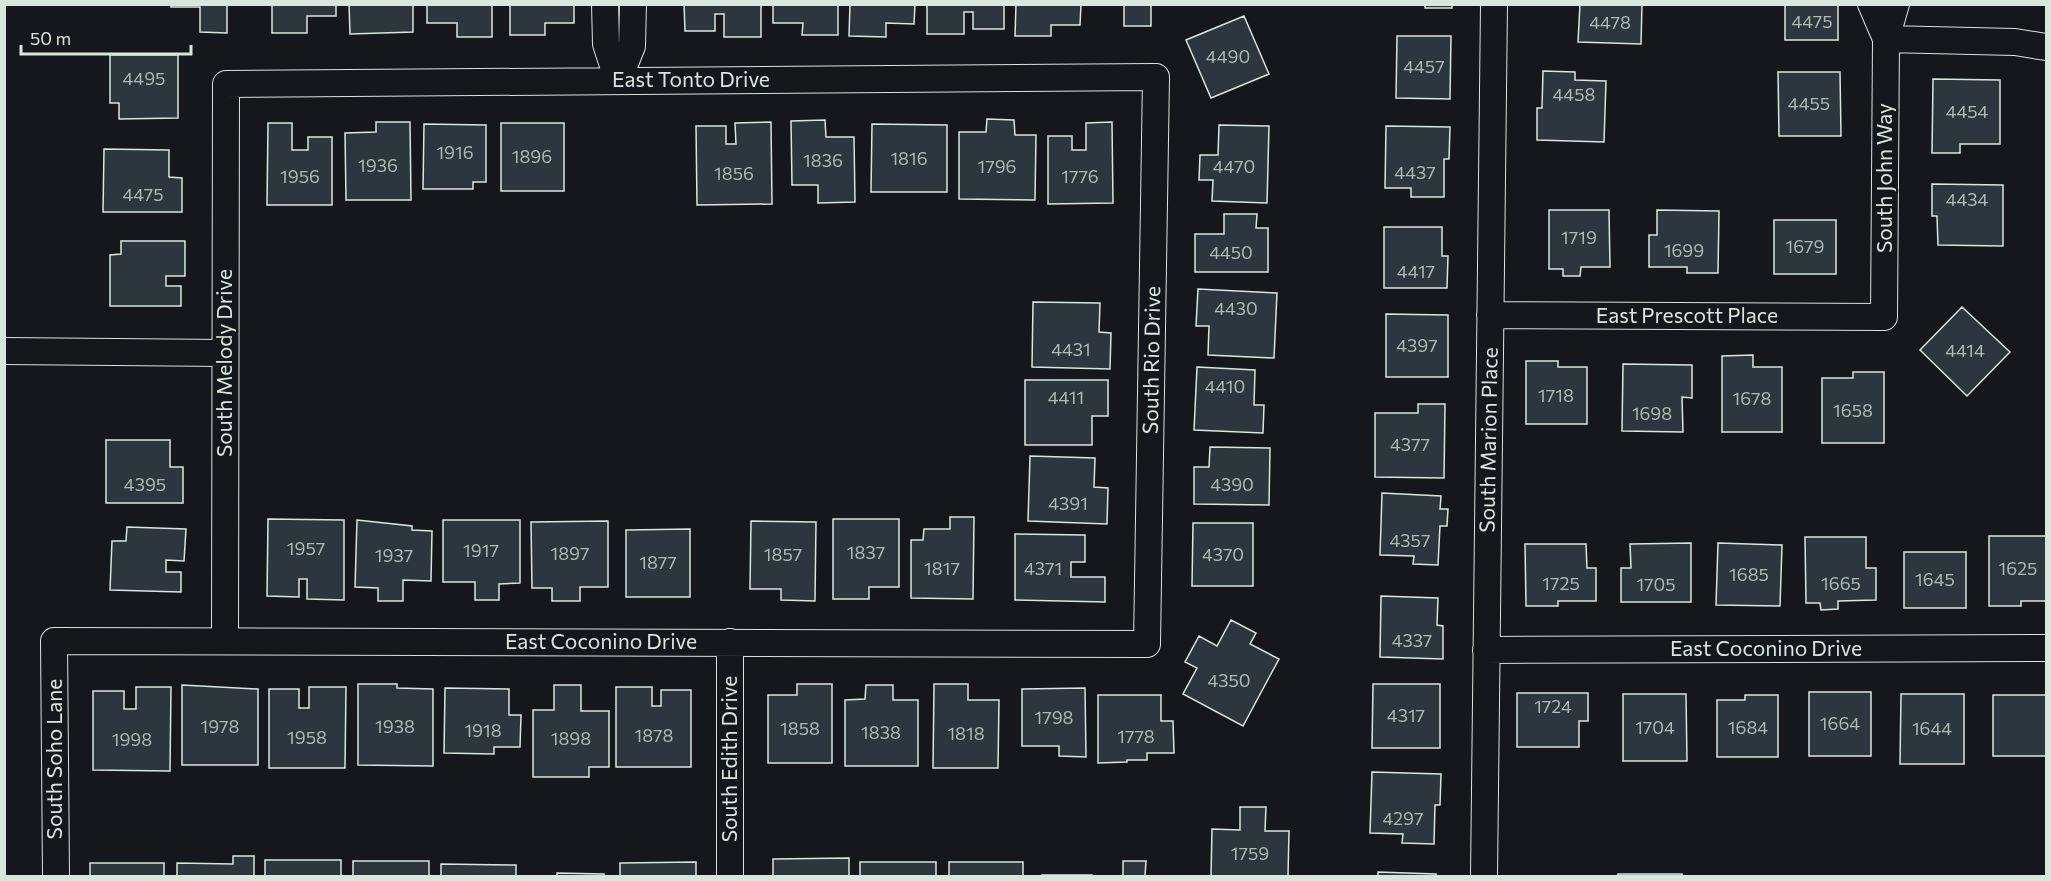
<svg xmlns="http://www.w3.org/2000/svg" width="2051" height="881" font-family="Commissioner,sans-serif">
<style>
.building{fill:#2c363c;stroke:#d8e6dc;stroke-width:1.5}
.lines{fill:none;stroke-linecap:round;stroke-linejoin:round}
.minor-casing{stroke:#d8e6dc;stroke-width:28}
.minor{stroke:#14181c;stroke-width:26}
.labels{text-anchor:middle;stroke-width:4.5;stroke-linejoin:round;paint-order:stroke}
.number-label{font-size:18px;fill:#adbab4}
.street-label{font-size:21px;fill:#d8e6dc;stroke:#14181c}
</style>
<rect width="100%" height="100%" fill="#14181c"/>
<path class="building" d="M171 4H227V33L200 32V7H171Z
M272 4H336V16H307V33H272Z
M349 4H413V32L350 34Z
M427 4H492V37H457V23H427Z
M510 4H574V23H545V35H510Z
M684 4H761V37H724V14H715V31H685Z
M773 4H838V35H802L803 23H773Z
M850 4H915L914 24 886 23V37L849 36Z
M927 4H1004V29H973V12H964V34H927Z
M1016 4H1081L1080 25H1051V36H1015Z
M1124 4H1151V26H1124Z
M1425 4H1452V8H1425Z
M1580 4H1642L1641 44 1578 42Z
M1785 4H1838V40H1785Z
M1244 16 1269 74 1211 98 1186 40Z
M1397 36H1451L1450 99 1396 98Z
M110 55H178V118L119 119V103H110Z
M1543 71 1575 72V80L1606 81 1604 142 1537 140V108H1542Z
M1778 72H1840L1841 136H1779Z
M1933 79 2000 80V144H1960V153H1932Z
M987 119 1014 120 1015 135H1036L1035 200 959 199V132H986Z
M825 120 826 137H854L855 202 818 203V185H792L791 121Z
M376 122H410L411 200H346L345 133 376 132Z
M771 122 772 204 697 205 696 126H726V144H736L735 123Z
M1112 122 1113 203 1048 204V136H1072V150H1086V123Z
M268 123H292V150H308V137H332V205H267Z
M501 123H564V191H501Z
M424 124 486 125V182H473V189H423Z
M872 124 947 125V192H871Z
M1219 125 1269 126 1267 203 1212 201 1213 180H1199L1200 155H1218Z
M1386 126 1450 127 1449 159H1444V197H1411V188H1385Z
M104 149 169 150V177L182 178V212H103Z
M1932 184 2003 185V246L1938 245 1937 216H1932Z
M1549 210H1609L1610 267H1581L1580 276H1563V269H1549Z
M1657 210 1719 211 1718 273H1687V267H1649V235H1657Z
M1224 214H1257L1256 228H1268V272H1195V234H1224Z
M1774 220H1836V274H1774Z
M1384 227H1442V256H1448L1447 288H1384Z
M121 241H185V276H166V286H181V306H110V255L121 254Z
M1198 289 1277 293 1274 358 1208 355 1209 326H1196Z
M1033 302 1100 303 1099 332 1111 333 1110 369 1032 367Z
M1962 307 2010 352 1967 396 1920 350Z
M1386 314 1448 315V377H1386Z
M1753 355V367H1782V432H1722V356Z
M1526 361H1558V367H1587V424H1526Z
M1623 364 1692 365V398L1682 397 1683 432 1622 431Z
M1197 367 1255 370 1254 405H1264L1263 433 1194 430Z
M1853 372H1884V443H1822V378H1853Z
M1025 380H1108V416H1092V445H1025Z
M1418 404H1445L1444 478 1375 477V413H1418Z
M106 440H170V467H183V503H106Z
M1210 447 1270 448 1269 505 1194 504V467H1209Z
M1030 456 1095 458 1094 487 1108 488 1107 524 1028 521Z
M1382 493 1441 496 1440 509H1448L1447 526H1440L1438 565 1413 564 1414 556 1380 555Z
M950 517H974L973 599 911 598V540H923L924 529H950Z
M268 519 344 520V600L307 599V579H299V597L267 596Z
M833 519H899V587H869V599H833Z
M357 520 412 526V530L432 531 431 581 403 580V601H378V588L355 587Z
M443 520H520V583L499 584V600H475V582H443Z
M608 521V587H580V601H552V588H532L531 522Z
M751 521 816 522 815 601 781 600V589H750Z
M1193 523H1253V586H1192Z
M127 527 186 529 184 561 166 560V572H181V592L110 590 112 541H126Z
M690 529V597H626V530Z
M1015 534 1085 535V562H1071V577H1105V602L1015 600Z
M1989 536H2046V601H2021V606H1989Z
M1805 537H1866V568H1876V600L1838 601V609L1821 610 1820 603H1806Z
M1691 543V602H1621V568H1631L1630 544Z
M1718 543 1782 545 1780 606 1716 605Z
M1525 544H1586L1587 568H1596V601H1558V606H1526Z
M1904 552H1966V608H1904Z
M1381 596 1438 598 1437 625 1443 626V659L1380 657Z
M1231 620 1256 633 1250 644 1279 659 1243 726 1183 694 1197 668 1185 662 1199 636 1217 646Z
M358 684H397V688L433 689V766L358 765Z
M797 684H832V763H768V695H797Z
M934 684H968V700H999L998 768H933Z
M1373 684H1440V748H1372Z
M182 685 258 689V765H182Z
M554 685H581V711H609V767H589V777H533V710H554Z
M866 685H893V700H918V766H845V700L865 699Z
M136 687H171L170 771 93 770V691H124V709H136Z
M309 687H346L345 768H269V689H299V708H309Z
M616 687H652V706H661V690H691V767H616Z
M445 688 509 689V715H521L520 747H494V754L444 753Z
M1085 688 1086 757 1059 756V746H1022V689Z
M1809 692H1871V756H1809Z
M1517 693H1588V721H1579V747H1517Z
M1623 694H1686L1687 761H1623Z
M1901 694H1964V764H1900Z
M1098 695H1161V721H1173L1174 753H1147V760H1127V762L1098 763Z
M1745 695H1778V757H1717V700H1745Z
M1993 695H2046V756H1993Z
M1372 772 1441 774 1440 805H1435L1434 844 1402 843 1403 834 1370 833Z
M1240 807H1266L1265 831H1289L1288 876H1211L1212 829 1240 830Z
M233 856H254V876H177V863L233 864Z
M849 858V876H773V859Z
M265 860H341V876H265Z
M353 861H429V876H353Z
M1123 861H1146L1145 876H1200H1123Z
M696 862V876H620V863Z
M860 862H936V876H860Z
M949 862H1023V876H949Z
M90 863H164V876H90Z
M441 864 516 865V876H441Z
M1378 872 1436 874V876H1378Z
M557 873 604 874V876H557Z
M1618 874H1682V876H1618Z
M1042 875H1092V876H1042Z"/>
<g class="lines">
<g class="minor-casing">
<path id="minor" d="M605 4 606 44 618 81
M1871 4 1886 39
M1886 39 2015 42 2046 47
M618 81 632 46 633 4
M1490 315 1884 317 1886 39 1896 4
M4 351 225 353
M1486 650 2046 648
M56 876 54 641C419 642 783 643 1147 644L1156 77 226 84 225 641
M730 876V642
M1484 876 1494 4"/>
</g>
<use href="#minor" class="minor"/>
</g>
<g class="labels">
<g class="number-label">
<text x="1812" y="28">4475</text>
<text x="1610" y="29">4478</text>
<text x="1228" y="63">4490</text>
<text x="1424" y="73">4457</text>
<text x="144" y="85">4495</text>
<text x="1574" y="101">4458</text>
<text x="1809" y="110">4455</text>
<text x="1967" y="118">4454</text>
<text x="455" y="159">1916</text>
<text x="532" y="163">1896</text>
<text x="909" y="165">1816</text>
<text x="823" y="167">1836</text>
<text x="378" y="172">1936</text>
<text x="997" y="173">1796</text>
<text x="1234" y="173">4470</text>
<text x="1415" y="179">4437</text>
<text x="734" y="180">1856</text>
<text x="300" y="183">1956</text>
<text x="1080" y="183">1776</text>
<text x="143" y="201">4475</text>
<text x="1967" y="206">4434</text>
<text x="1579" y="244">1719</text>
<text x="1805" y="253">1679</text>
<text x="1684" y="257">1699</text>
<text x="1231" y="259">4450</text>
<text x="1416" y="278">4417</text>
<text x="1236" y="315">4430</text>
<text x="1417" y="352">4397</text>
<text x="1071" y="356">4431</text>
<text x="1965" y="357">4414</text>
<text x="1225" y="393">4410</text>
<text x="1556" y="402">1718</text>
<text x="1066" y="404">4411</text>
<text x="1752" y="405">1678</text>
<text x="1853" y="417">1658</text>
<text x="1652" y="420">1698</text>
<text x="1410" y="451">4377</text>
<text x="145" y="491">4395</text>
<text x="1232" y="491">4390</text>
<text x="1068" y="510">4391</text>
<text x="1410" y="547">4357</text>
<text x="306" y="555">1957</text>
<text x="481" y="557">1917</text>
<text x="866" y="559">1837</text>
<text x="570" y="560">1897</text>
<text x="783" y="561">1857</text>
<text x="1223" y="561">4370</text>
<text x="394" y="562">1937</text>
<text x="658" y="569">1877</text>
<text x="942" y="575">1817</text>
<text x="1043" y="575">4371</text>
<text x="2018" y="575">1625</text>
<text x="1749" y="581">1685</text>
<text x="1935" y="586">1645</text>
<text x="1561" y="590">1725</text>
<text x="1841" y="590">1665</text>
<text x="1656" y="591">1705</text>
<text x="1412" y="647">4337</text>
<text x="1229" y="687">4350</text>
<text x="1553" y="713">1724</text>
<text x="1406" y="722">4317</text>
<text x="1054" y="724">1798</text>
<text x="1840" y="730">1664</text>
<text x="220" y="733">1978</text>
<text x="395" y="733">1938</text>
<text x="1655" y="734">1704</text>
<text x="1748" y="734">1684</text>
<text x="800" y="735">1858</text>
<text x="1932" y="735">1644</text>
<text x="483" y="737">1918</text>
<text x="881" y="739">1838</text>
<text x="966" y="740">1818</text>
<text x="654" y="742">1878</text>
<text x="1136" y="743">1778</text>
<text x="307" y="744">1958</text>
<text x="571" y="745">1898</text>
<text x="132" y="746">1998</text>
<text x="1403" y="825">4297</text>
<text x="1250" y="860">1759</text>
</g>
<g class="street-label">
<text x="691" y="87">East Tonto Drive</text>
<text transform="translate(1885 178) rotate(-90)" y="7">South John Way</text>
<text x="1687" y="323">East Prescott Place</text>
<text transform="translate(1152 360) rotate(-89)" y="7">South Rio Drive</text>
<text transform="translate(225 363) rotate(-90)" y="7">South Melody Drive</text>
<text transform="translate(1489 440) rotate(-89)" y="7">South Marion Place</text>
<text x="601" y="649">East Coconino Drive</text>
<text x="1766" y="656">East Coconino Drive</text>
<text transform="translate(55 759) rotate(-90)" y="7">South Soho Lane</text>
<text transform="translate(730 759) rotate(-90)" y="7">South Edith Drive</text>
</g>
</g>
<rect width="2051" height="881" fill="none" stroke="#d8e6dc" stroke-width="12"/>
<path d="M21 45v9h170v-9" fill="none" stroke="#d8e6dc" stroke-width="3"/>
<text x="30" y="45" font-size="18" fill="#d8e6dc" stroke="#14181c" stroke-width="4.5" paint-order="stroke">50 m</text>
</svg>
